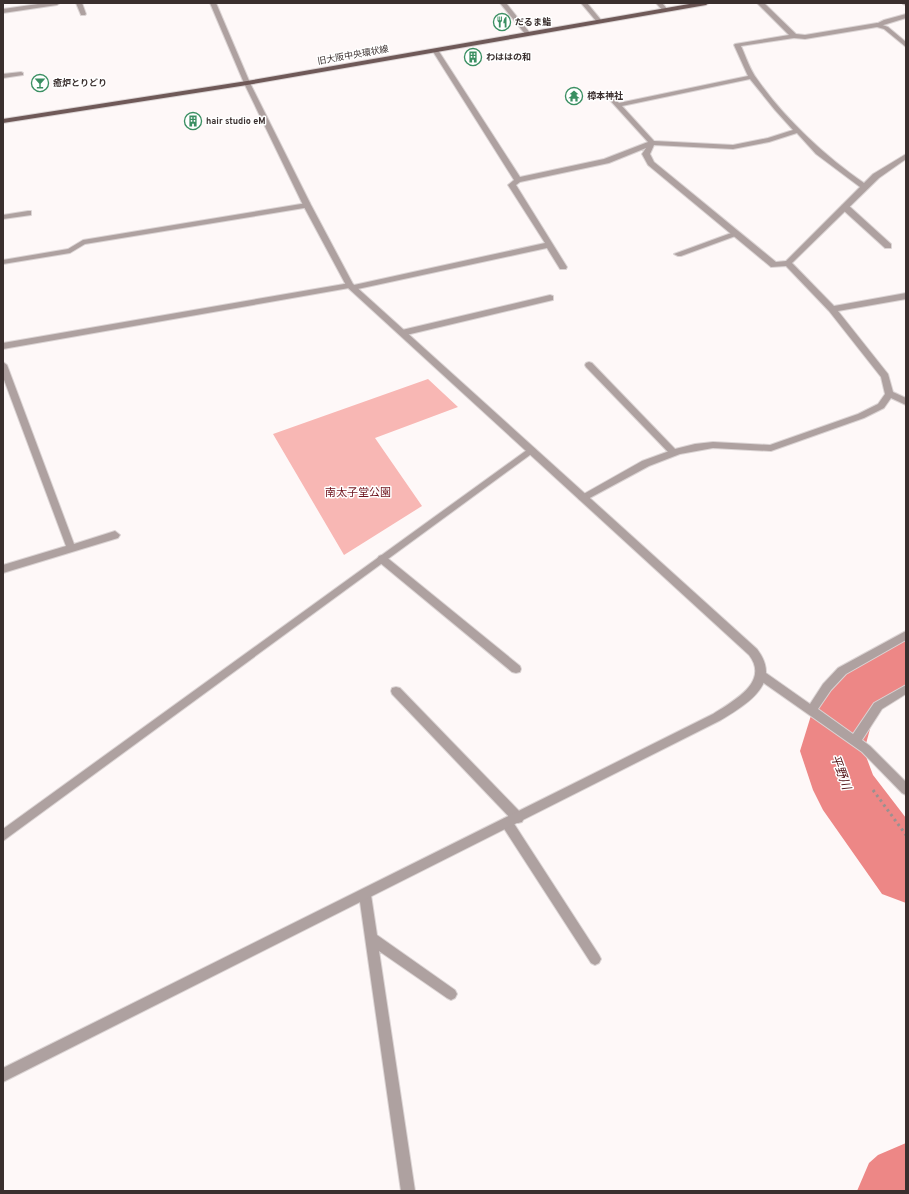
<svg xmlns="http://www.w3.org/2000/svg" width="909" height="1194" font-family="Overpass,'Noto Sans JP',sans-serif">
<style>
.green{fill:#f8b7b4}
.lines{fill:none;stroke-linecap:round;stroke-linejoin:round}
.river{fill:#ed8786;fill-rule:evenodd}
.service-casing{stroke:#dbd4d4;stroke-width:2}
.minor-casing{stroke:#dbd4d4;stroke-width:2}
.tertiary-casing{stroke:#dbd4d4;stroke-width:2}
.primary-casing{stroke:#dbd4d4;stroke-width:2}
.path{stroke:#999190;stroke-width:3;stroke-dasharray:2.5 3.5;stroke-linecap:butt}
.service{fill:#aea1a0;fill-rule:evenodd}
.minor{fill:#aea1a0;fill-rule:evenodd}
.tertiary{fill:#aea1a0;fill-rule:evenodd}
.primary{fill:#6f5958;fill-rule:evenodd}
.labels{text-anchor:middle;stroke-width:3;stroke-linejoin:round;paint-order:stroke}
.far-poi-label{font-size:9px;font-weight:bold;fill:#3a2f2e;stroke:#fff;text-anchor:start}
.far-street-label{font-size:9px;fill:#3a2f2e;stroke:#fff}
.park-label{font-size:11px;fill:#6d111b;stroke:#fff}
.water-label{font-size:12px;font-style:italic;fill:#501115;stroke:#fff}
</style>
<rect width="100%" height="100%" fill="#fef8f8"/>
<path class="green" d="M428 379 458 407 375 438 422 506 344 555 273 434Z"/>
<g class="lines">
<path class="river" d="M906 638V692L882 705 873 718 864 751 873 775 906 818V903L882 894 823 810 813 790 800 751 813 709 822 691 838 669 885 646Z
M906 1143V1191H857L869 1163 878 1155Z"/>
<g class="service-casing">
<path id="service" d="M76 3H82L86 14 85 15H81Z
M902 3H906V5L903 4Z
M906 14V18L877 27 874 25 884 20Z
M21 72 23 73V75L3 78V74Z
M842 205H848L891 244V248H885L842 209Z
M28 211H31V215L3 219V215Z
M734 232H737L741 234 681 256H678L674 254Z
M589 362 592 363 676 450 678 452 676 454H670L586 367 585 365 586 363Z
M382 555 385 556 520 666 521 669 520 672 516 673 512 672 379 562 377 559 379 556Z
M396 687 400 688 522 814 524 818 522 822 518 823 514 822 392 694 391 691 392 688Z
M507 818 511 819 599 955 601 959 599 963 595 965 591 963 503 827 501 823 503 819Z
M365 889 369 891 371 895 377 935 455 990 457 994 455 998 451 1000 447 998 379 951 415 1191H401L359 895 361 891Z"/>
</g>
<g class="minor-casing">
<path id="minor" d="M45 3H60L57 5 3 13V9Z
M210 3H216L250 83 249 84 244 83Z
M500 3H506L530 33V35H526Z
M581 3H587L601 20V22H597Z
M656 3H662L668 10 663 11Z
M757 3H764L796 34 805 35 877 23 888 27 906 42V47L884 29 877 27 805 39 794 38 741 46C746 57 750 70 757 79 784 118 826 157 864 183L873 174 906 154V159L879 178 792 263 834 306 906 293V299L838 311 888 374 893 392 906 398V405L891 398 884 408 864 418 771 451 713 448 680 454 649 466 586 500H580L578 498 580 496 642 461 675 449 695 444 713 442 770 445 858 414 878 404 885 394 881 377 829 311 786 266 771 267 648 165 642 154 646 148 609 163 520 182 516 185 567 267 566 269H560L547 248 353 290 349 288 3 349V343L350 283 354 285 545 243 508 185 514 180 432 50 433 49 438 50 520 177 604 159 648 142 608 98V96H612L619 103 748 76 734 45 735 44 789 35ZM750 79 775 110 793 130 768 138 733 145 654 141 622 106ZM797 133 816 154 860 187 786 261 776 262 654 162 650 154 654 145 733 149 769 142Z
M307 203H310V207L85 244 70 253 3 264V260L68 249 83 240Z
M550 295 553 296V300L402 336 398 333 402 330Z
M3 362 7 365 74 544 115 531 120 535 118 538 3 573V565L66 546 3 377Z
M531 447 534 448 536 450 534 452 3 841V829Z
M906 631V640L846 674 831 690 818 709 853 734 874 703 906 685V694L882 709 862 740 870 746 906 782V795L902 793 862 752 758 679 757 676 758 673 762 672 766 673 810 704 823 684 838 668Z"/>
</g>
<g class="tertiary-casing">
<path id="tertiary" d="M247 81 250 83 311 205 353 284 757 649C783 683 747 704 721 720L3 1082V1068L713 714C733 701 770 682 749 655L347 287 303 205 244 83Z"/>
</g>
<g class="primary-casing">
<path id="primary" d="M695 3H709L706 5 247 85 3 123V119L247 81Z"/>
</g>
<path class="path" d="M873 790 906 835"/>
<use href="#service" class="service"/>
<use href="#minor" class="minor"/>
<use href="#tertiary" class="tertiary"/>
<use href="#primary" class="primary"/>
</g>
<defs>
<g id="restaurant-ring" transform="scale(0.9)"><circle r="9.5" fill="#fff" stroke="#3a8f62" stroke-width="1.5"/><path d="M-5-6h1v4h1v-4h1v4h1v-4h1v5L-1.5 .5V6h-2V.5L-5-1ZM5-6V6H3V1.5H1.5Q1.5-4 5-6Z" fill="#3a8f62"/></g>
<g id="building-ring" transform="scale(0.9)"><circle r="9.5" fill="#fff" stroke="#3a8f62" stroke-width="1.5"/><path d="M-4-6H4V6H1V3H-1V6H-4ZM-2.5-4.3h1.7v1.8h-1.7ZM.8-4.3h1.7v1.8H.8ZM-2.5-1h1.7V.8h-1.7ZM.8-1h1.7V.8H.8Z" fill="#3a8f62"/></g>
<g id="bar-ring" transform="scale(0.9)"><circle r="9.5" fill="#fff" stroke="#3a8f62" stroke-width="1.5"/><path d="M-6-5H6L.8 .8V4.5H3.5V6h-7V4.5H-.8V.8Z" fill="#3a8f62"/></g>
<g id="temple-ring" transform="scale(0.9)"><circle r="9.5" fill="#fff" stroke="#3a8f62" stroke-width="1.5"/><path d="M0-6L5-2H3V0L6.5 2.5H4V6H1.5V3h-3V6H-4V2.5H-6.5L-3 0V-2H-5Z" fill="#3a8f62"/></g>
</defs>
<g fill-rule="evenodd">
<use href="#restaurant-ring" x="502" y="22"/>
<use href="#building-ring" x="473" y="57"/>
<use href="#bar-ring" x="40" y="83"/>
<use href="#temple-ring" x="574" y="96"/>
<use href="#building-ring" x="193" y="121"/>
</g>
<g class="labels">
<g class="far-poi-label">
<text x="515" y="25">だるま鮨</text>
<text x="486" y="60">わははの和</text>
<text x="53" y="86">癒炉とりどり</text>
<text x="587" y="99">樟本神社</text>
<text x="206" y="124">hair studio eM</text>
</g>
<g class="far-street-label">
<text transform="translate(353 55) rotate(-10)" y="3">旧大阪中央環状線</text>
</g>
<g class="park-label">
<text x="358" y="496">南太子堂公園</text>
</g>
<g class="water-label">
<text transform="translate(841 772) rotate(70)" y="4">平野川</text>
</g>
</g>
<rect width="909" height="1194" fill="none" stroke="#3a2f2e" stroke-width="8"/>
</svg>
